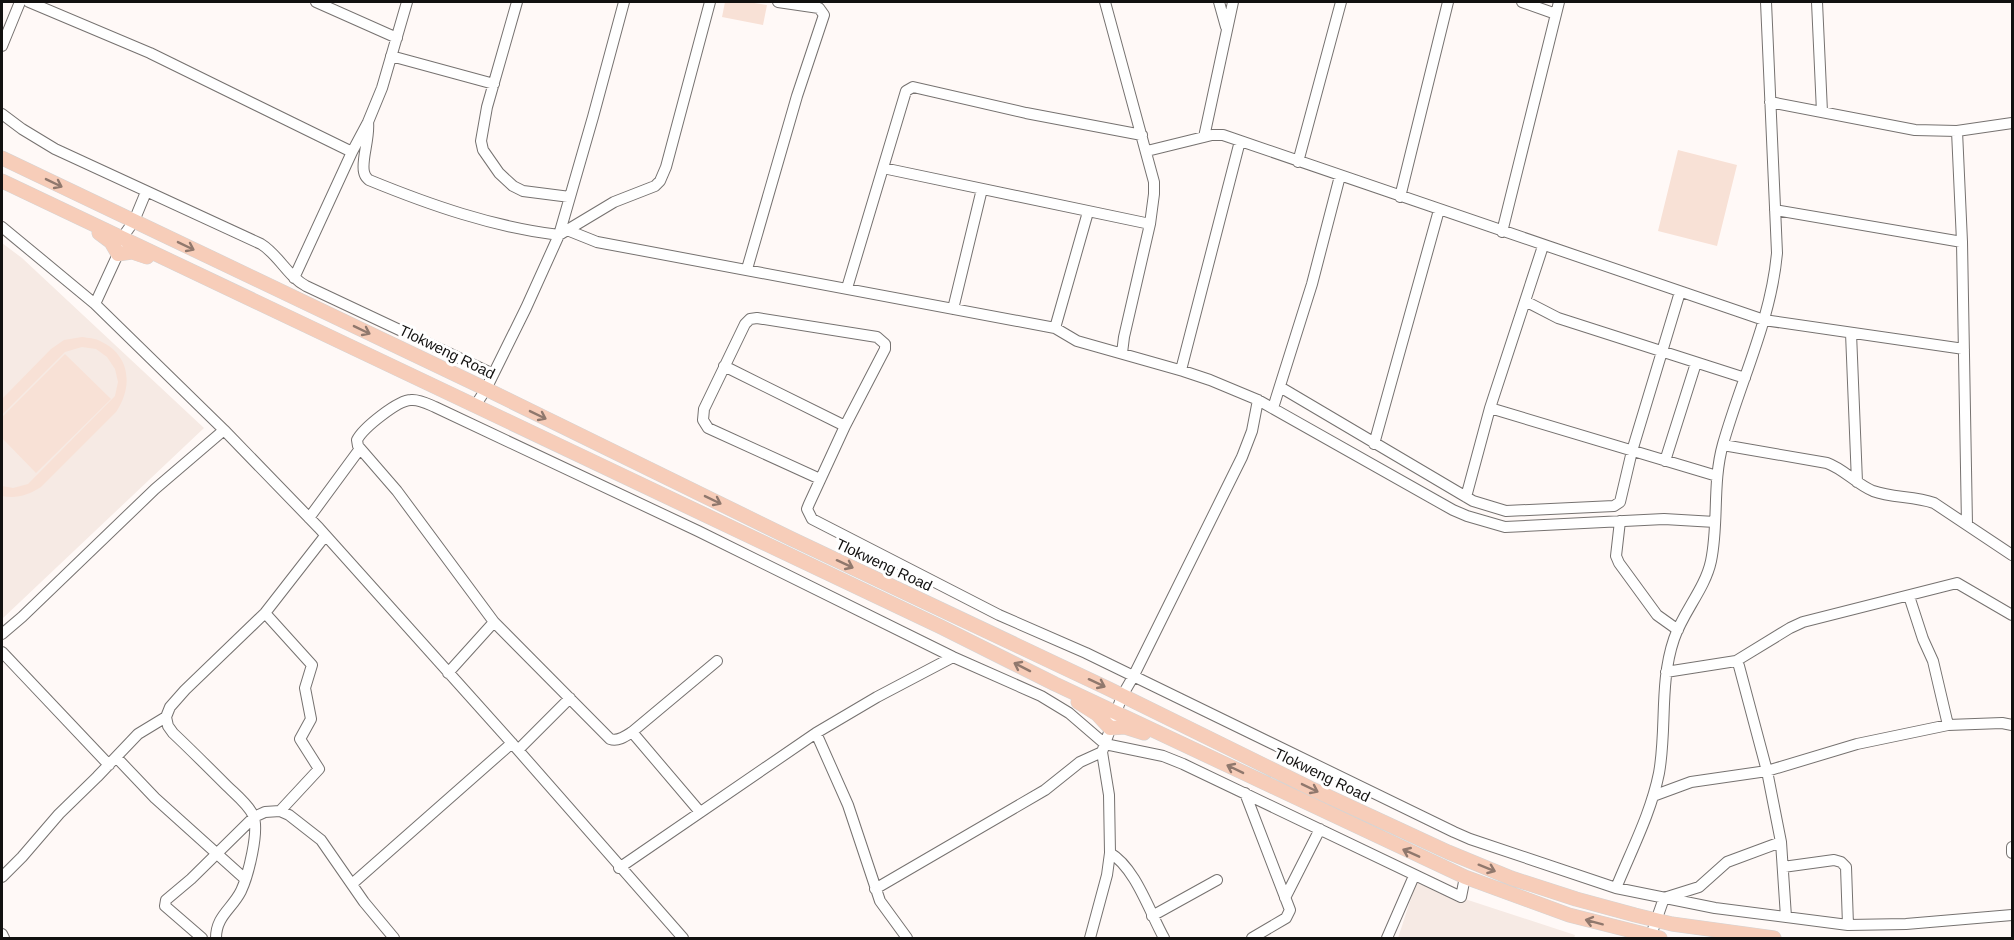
<svg xmlns="http://www.w3.org/2000/svg" width="2014" height="940" font-family="Helvetica,sans-serif">
<style>
.built{fill:#f6eae4}
.green{fill:#f8e1d6}
.lines{fill:none;stroke-linecap:round;stroke-linejoin:round}
.minor-casing{stroke:#767270;stroke-width:12}
.major-casing{stroke:#d4d4d4;stroke-width:15}
.minor{stroke:#fff;stroke-width:10}
.major{stroke:#f7cdb9;stroke-width:14}
.oneway{stroke:#90786d}
.labels{text-anchor:middle;stroke-width:6;stroke-linejoin:round;paint-order:stroke}
.street-label{font-size:15px;fill:#121110;stroke:#fff}
</style>
<rect width="100%" height="100%" fill="#fff9f7"/>
<path class="built" d="M2 243 22 258 204 428 2 619Z
M1416 883 1575 935 1574 938H1398Z"/>
<path class="green" d="M725 2H748L767 5 763 25 722 17Z
M1678 150 1737 165 1717 246 1658 231Z
M82 337C88 338 95 338 100 341 131 355 133 387 116 412L41 487C28 495 17 499 2 496V486L13 488 28 484 115 396 118 382 115 369 107 357 96 349 82 347 65 352 2 415V399L51 349 64 340Z
M65 354 111 399 36 473 2 438V417Z"/>
<g class="lines">
<g class="minor-casing">
<path id="minor" d="M29 2 150 53 352 152
M316 2 397 38
M517 2 487 107 481 141 483 150 499 173 513 186 523 191 570 197
M1105 2 1154 182V194L1150 224 1124 337 1122 353
M1219 2 1226 27
M1522 2 1556 14
M1817 2 1822 112
M2 46 20 2
M391 56 494 84
M1770 102 1915 130 1957 131 2012 123
M2 114 22 129 55 149 261 244C279 255 287 276 306 286L493 374
M368 122C370 138 361 160 364 172 365 177 366 177 369 180 430 205 493 227 559 235L614 202 655 186 660 181 666 167 710 2
M1204 137 1233 2
M1147 151 1212 135H1223L1764 320 1964 349
M1298 162 1341 2
M883 168 1150 224
M146 192 134 221 122 238 118 254 95 304 224 430 319 528 518 750 683 938
M1400 197 1448 2
M1775 210 1962 242 1957 131
M2 227 95 304
M567 230 597 242 1055 328 1077 341 1183 371 1210 380 1258 400 1453 510 1467 516 1505 527 1664 519 1715 522
M1502 232 1559 2
M1962 242 1967 525
M747 269 797 96 824 15 819 8 778 2
M294 278 352 152 368 122 382 88 407 2
M847 288 906 91 913 87 1026 113 1142 135
M1525 301 1558 318 1745 378
M953 309 982 189
M1055 328 1088 212
M1851 333 1857 482
M724 366 845 426
M1181 370 1240 141
M1280 387 1473 501 1506 511 1614 506 1620 502 1632 451 1680 292
M475 406 486 389 526 308 559 235 593 117 624 2
M1273 408 1312 284 1340 176
M1490 408 1717 476
M1374 444 1439 210
M1723 445 1827 463C1844 469 1856 484 1873 491 1892 498 1914 496 1934 503L2012 555
M1665 461 1696 363
M820 479 708 428 703 420 704 409 745 324 750 319 757 318 877 337 885 344V349L845 426 809 504 807 509 812 519 999 615 1086 653 1454 832 1470 839 1616 888 1715 908 1848 925 1906 924 2012 915
M1466 497 1490 408 1543 246
M309 518 359 450
M1620 521 1616 556 1619 563 1657 615 1678 630
M1909 596 1923 639 1933 661 1948 725
M265 613 312 665 305 688 311 719 300 739 319 769 280 811
M494 622 397 491 358 446 357 440C363 428 398 400 411 400 419 399 428 404 435 407L698 531 953 657 1041 696 1069 713 1105 744 1163 756 1183 764 1461 897 1465 877
M2 634 22 617 155 489 224 430
M2 652 109 765
M1736 661 1739 666 1767 771 1781 842 1786 917
M1666 672 1736 661 1790 628 1803 622 1957 583 2012 615
M448 673 494 622 610 739C618 742 626 736 632 732L717 661
M632 732 700 812
M816 733 848 805 880 901 907 938
M518 750 570 698
M116 757 155 798 245 879
M1245 793 1290 910 1286 918 1252 938
M1653 796 1691 782 1767 771 1857 744 1948 725 2002 723 2012 725
M2012 847V853
M1110 853C1135 867 1150 913 1164 938
M1783 867 1834 860 1841 862 1846 867 1848 925
M619 868 816 733 877 697 953 657
M2 877 22 857 59 814 97 777 138 734 166 717
M352 884 512 743
M1616 888C1631 851 1651 813 1659 773 1667 729 1659 683 1674 639 1683 612 1705 589 1711 561 1719 523 1712 483 1723 444 1741 380 1771 320 1777 253L1766 2
M875 889 1045 790 1080 762 1102 752
M1285 898 1320 829
M1152 916 1217 880
M2 934 4 938
M202 938 165 906 166 900 191 879 254 817 265 812 280 811 289 815 321 840 364 902 394 938
M216 938C216 916 232 909 241 891 248 876 260 830 253 815 248 804 235 794 226 785 208 767 191 750 173 733L168 726 166 717 170 707 185 690 265 613 325 536
M1090 938 1107 875 1110 853 1109 795 1102 752 1122 696 1133 677 1242 457 1252 431 1258 400
M1387 938 1414 876
M1650 938 1664 898 1699 887 1727 862 1781 842"/>
</g>
<g class="major-casing">
<path id="major" d="M2 158 486 389 792 539 1107 688 1310 788 1448 852 1511 878 1576 899 1635 915 1672 924 1774 938
M2 181 941 627 1055 684 1465 877 1569 915 1660 938
M99 233 111 242 118 254 132 252 147 257
M1078 702 1097 714 1110 728 1125 727 1144 733"/>
</g>
<use href="#minor" class="minor"/>
<use href="#major" class="major"/>
</g>
<defs><path id="oneway-shaft" d="M-6 0H5M1.5-3L5.5 0L1.5 3" fill="none" stroke-width="1.6" stroke-linecap="round" stroke-linejoin="round" transform="scale(1.5)"/></defs>
<g class="oneway">
<use href="#oneway-shaft" transform="translate(54 183) rotate(26)"/>
<use href="#oneway-shaft" transform="translate(186 246) rotate(26)"/>
<use href="#oneway-shaft" transform="translate(362 330) rotate(26)"/>
<use href="#oneway-shaft" transform="translate(538 415) rotate(26)"/>
<use href="#oneway-shaft" transform="translate(713 500) rotate(26)"/>
<use href="#oneway-shaft" transform="translate(845 564) rotate(25)"/>
<use href="#oneway-shaft" transform="translate(1022 667) rotate(-153)"/>
<use href="#oneway-shaft" transform="translate(1097 683) rotate(25)"/>
<use href="#oneway-shaft" transform="translate(1235 769) rotate(-154)"/>
<use href="#oneway-shaft" transform="translate(1310 788) rotate(26)"/>
<use href="#oneway-shaft" transform="translate(1411 853) rotate(-156)"/>
<use href="#oneway-shaft" transform="translate(1487 868) rotate(22)"/>
<use href="#oneway-shaft" transform="translate(1594 922) rotate(-165)"/>
</g>
<g class="labels">
<g class="street-label">
<text transform="translate(447 352) rotate(26)" y="5">Tlokweng Road</text>
<text transform="translate(884 565) rotate(25)" y="5">Tlokweng Road</text>
<text transform="translate(1322 775) rotate(26)" y="5">Tlokweng Road</text>
</g>
</g>
<rect width="2014" height="940" fill="none" stroke="#121110" stroke-width="6"/>
</svg>
